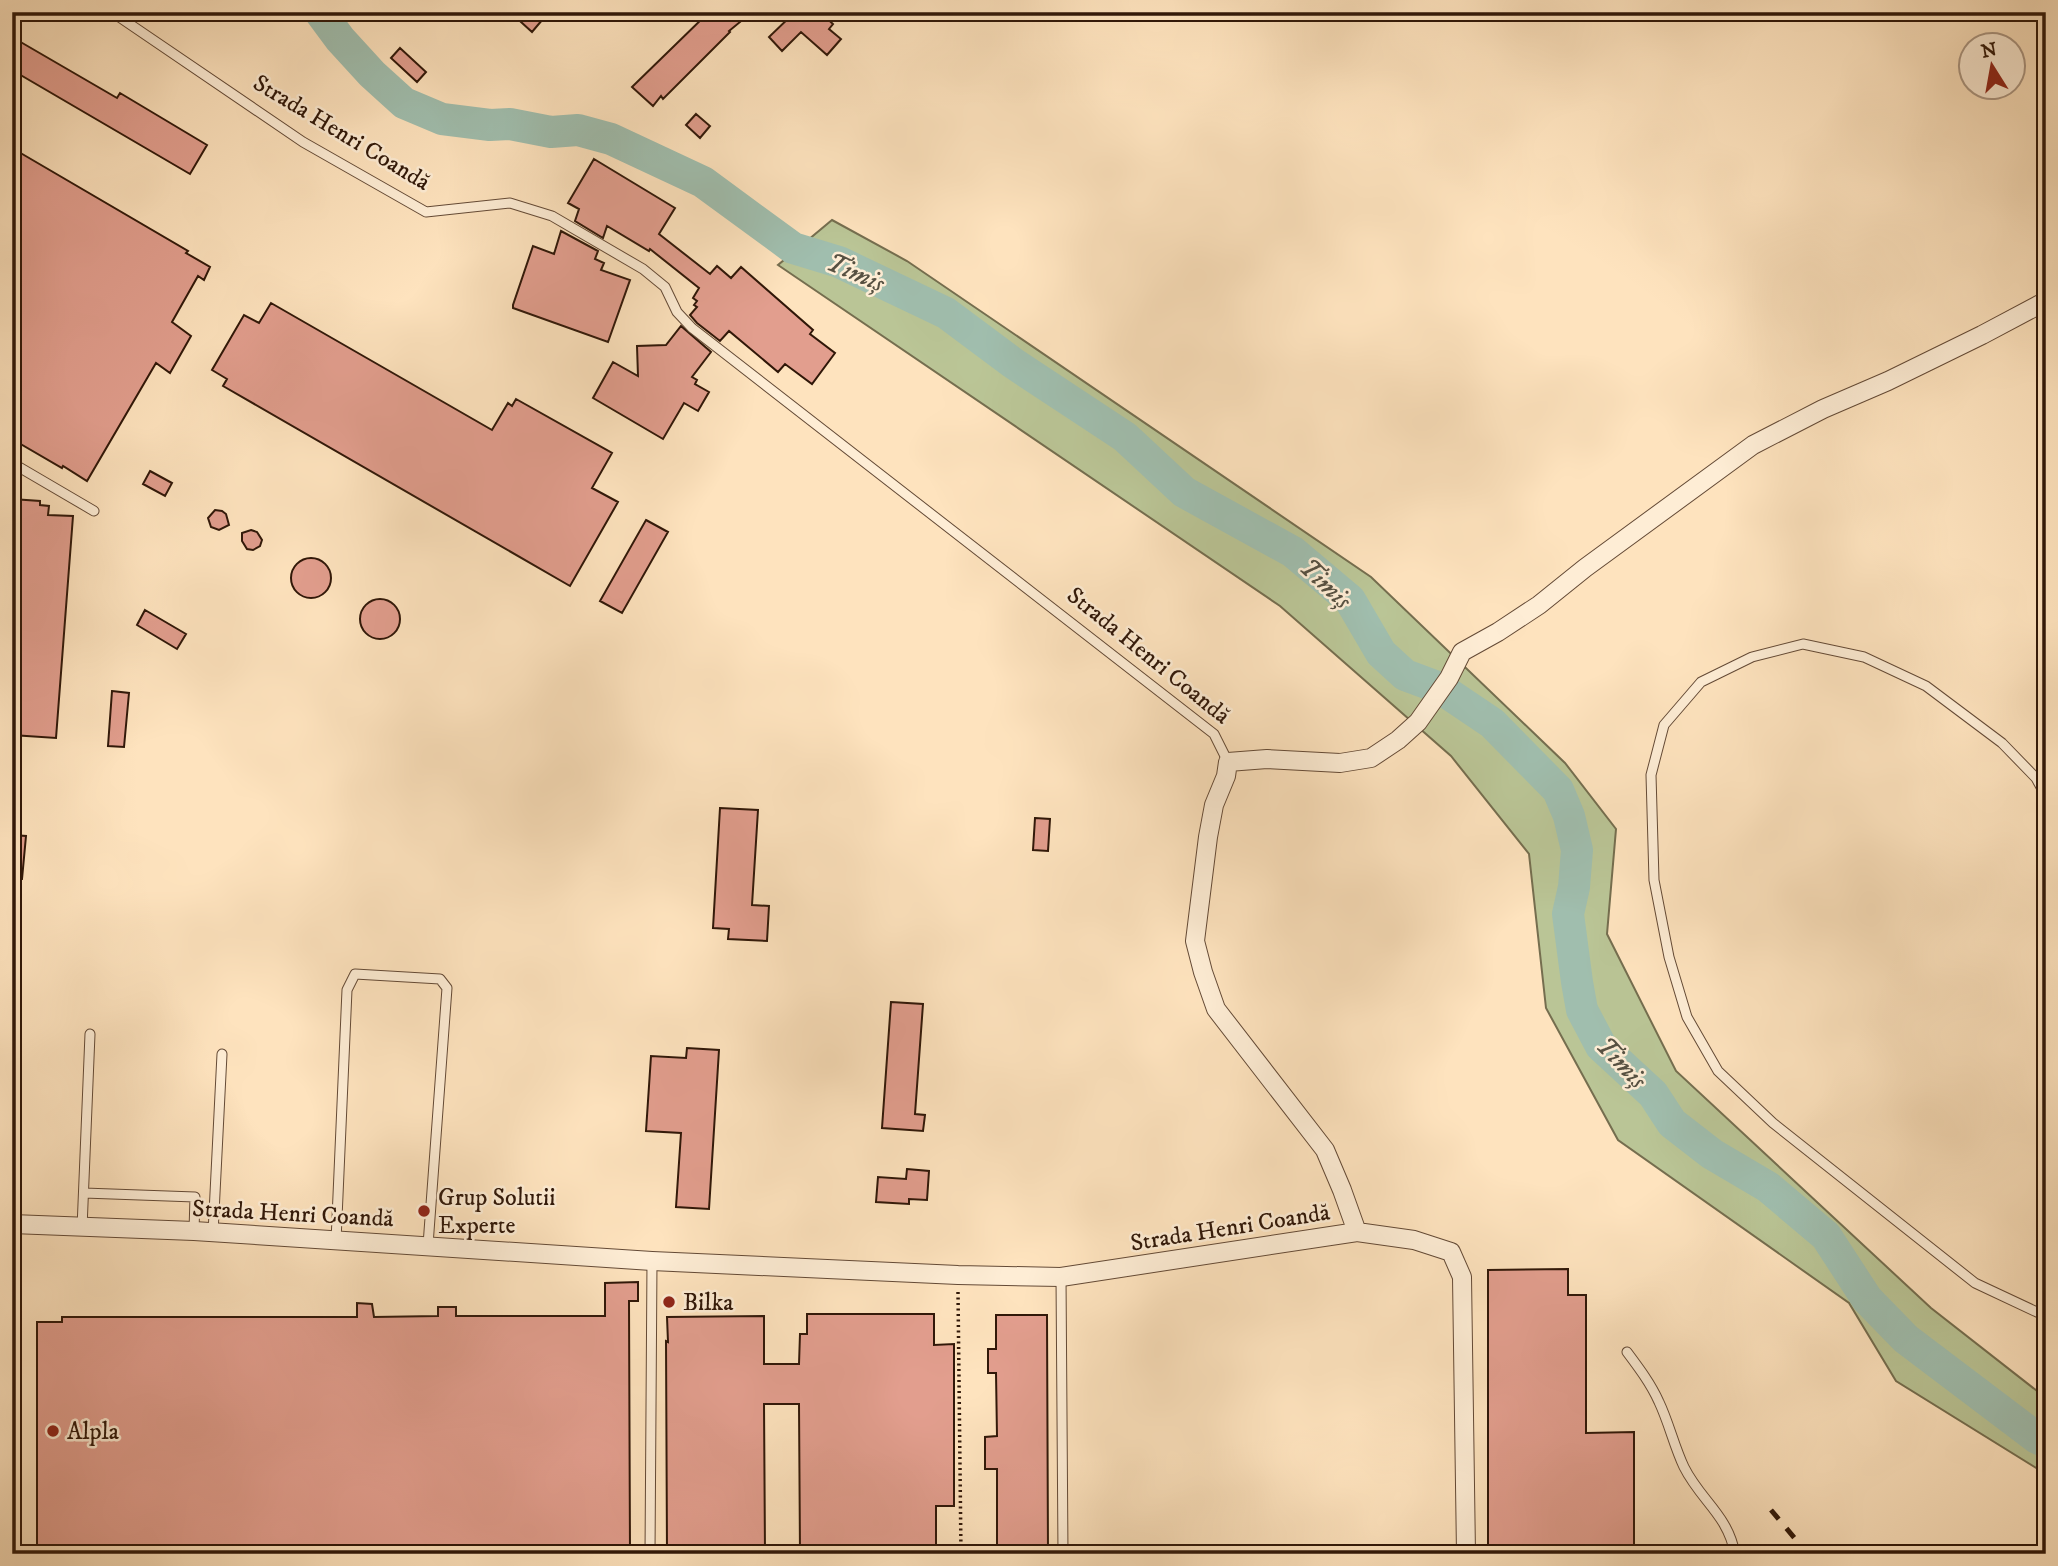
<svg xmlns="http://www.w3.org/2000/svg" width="2058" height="1566" font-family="'IM FELL DW Pica',serif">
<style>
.green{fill:#bac596;stroke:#756e4f;stroke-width:2}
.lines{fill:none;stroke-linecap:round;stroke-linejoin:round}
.river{stroke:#a0beae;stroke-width:32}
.building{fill:#e29e8e;stroke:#301708;stroke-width:2}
.service-casing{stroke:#644a36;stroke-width:11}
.minor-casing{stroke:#644a36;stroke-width:20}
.path{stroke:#301708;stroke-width:3.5;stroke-dasharray:2 3.5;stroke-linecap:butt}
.service{stroke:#feedd5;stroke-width:9}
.minor{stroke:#feedd5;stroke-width:18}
.rail{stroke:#301708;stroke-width:5;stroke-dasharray:12 12;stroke-linecap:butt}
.poi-dot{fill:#8f2418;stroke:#feedd5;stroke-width:2.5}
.labels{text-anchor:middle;stroke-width:5;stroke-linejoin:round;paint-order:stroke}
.street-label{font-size:24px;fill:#301708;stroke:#feedd5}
.poi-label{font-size:24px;fill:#301708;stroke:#feedd5;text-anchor:start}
.water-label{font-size:26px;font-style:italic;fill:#575142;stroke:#feedd5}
</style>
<rect width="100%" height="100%" fill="#fee3be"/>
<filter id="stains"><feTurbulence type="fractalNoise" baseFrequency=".00286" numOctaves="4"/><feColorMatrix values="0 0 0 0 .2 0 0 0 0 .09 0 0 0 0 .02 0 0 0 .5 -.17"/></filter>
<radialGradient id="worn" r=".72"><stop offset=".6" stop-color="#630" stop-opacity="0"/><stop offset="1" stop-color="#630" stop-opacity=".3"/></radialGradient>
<path class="green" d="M832 220 907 261 1371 577 1565 763 1616 829 1607 934 1676 1071 1931 1308 2046 1398V1474L1896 1381 1849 1303 1618 1140 1546 1008 1529 854 1451 756 1280 606 778 265Z"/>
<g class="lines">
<path class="river" d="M320 12 340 39 372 74 404 103 442 119 490 125 510 124 551 132 578 130 611 139 703 182 793 248 839 262 946 313 1013 363 1125 437 1184 492 1293 552 1350 600 1381 653 1405 675 1440 688 1492 723 1558 790 1569 816 1577 850 1574 887 1568 914 1577 982 1582 1010 1601 1046 1653 1094 1672 1123 1712 1154 1768 1187 1826 1236 1867 1299 1906 1339 2037 1438 2046 1442"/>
</g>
<path class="building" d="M510 12H536L543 19 532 32Z
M709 12H731L740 22 729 31 730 32 663 99 661 96 653 106 632 87Z
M795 12H820L833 24 829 29 841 39 827 55 801 32 782 51 769 37Z
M12 37 117 98 120 93 207 145 190 174 12 70Z
M400 48 426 72 417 82 391 58Z
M696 114 710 126 700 138 686 125Z
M12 148 188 251 186 253 210 267 204 280 198 276 172 322 191 336 170 373 156 363 87 481 63 466 62 468 12 439Z
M594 159 675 208 659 234 710 274 717 266 731 278 741 267 813 330 810 334 835 353 812 384 785 364 778 372 729 331 720 341 697 323 690 315 697 307 694 305 697 301 693 298 699 288 650 249 649 251 607 226 603 238 575 221 579 209 568 203Z
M561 231 598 251 595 259 604 263 601 270 630 280 608 342 513 308V305L533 246 554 254Z
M271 303 492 430 508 403 512 406 516 399 612 453 592 488 618 502 570 586 223 386 227 379 212 370 244 315 259 323Z
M681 326 711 352 692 377 697 380 695 384 709 392 698 411 684 403 663 439 593 398 613 362 638 376 637 346 666 345Z
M150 471 172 483 165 496 143 484Z
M12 499 40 501V505L49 506 48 515 73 516 56 738 12 735V638L18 639 20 609 12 608Z
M215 510 222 511 226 514 229 525 219 530 211 527 208 518Z
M646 520 668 532 622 613 600 601Z
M251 530 257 532 262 540 260 546 253 550 247 549 242 541V533Z
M291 578a20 20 0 1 1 40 0a20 20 0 1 1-40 0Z
M360 619a20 20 0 1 1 40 0a20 20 0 1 1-40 0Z
M145 610 186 634 177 649 137 625Z
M112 691 129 693 124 747 108 746Z
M720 808 758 810 752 905 769 906 767 941 728 939 729 929 713 928Z
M1035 818 1050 819 1048 851 1033 850Z
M12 835 26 836 22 879 12 878Z
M891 1002 923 1004 915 1114 925 1115 923 1131 882 1128Z
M687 1048 719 1050 709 1209 676 1207 681 1133 646 1131 651 1056 686 1058Z
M907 1169 929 1171 927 1200 909 1199V1204L876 1202 878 1177 906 1179Z
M1568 1269V1295H1586V1433L1634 1432V1554H1488V1270Z
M638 1282V1301H629L630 1554H37V1322H62V1317H357V1303L372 1304 374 1317 438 1316V1307H456V1316H605V1283Z
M807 1314H934V1345L954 1344V1506H936V1554H800L799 1404H764L765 1554H667L666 1341 668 1342 667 1317 764 1316V1364H799L800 1334H807Z
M996 1315H1047L1048 1554H997V1469H985V1437L997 1436 996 1373H988V1349H996Z"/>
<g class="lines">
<g class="service-casing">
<path id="service" d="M112 12 303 142 426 212 510 203 552 216 643 269 665 287 677 312 692 328 1214 734 1228 762
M12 463 94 511
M2046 796 2036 778 2002 743 1926 686 1864 657 1803 644 1752 657 1701 682 1664 725 1651 775 1654 880 1669 957 1687 1017 1718 1071 1773 1123 1975 1283 2039 1313 2046 1312
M84 1193 195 1197 194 1231
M82 1228 90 1034
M213 1233 222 1054
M336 1241 347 990 355 974 440 979 447 988 428 1245
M1061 1277 1063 1554
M1627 1352C1639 1368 1651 1384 1659 1402 1669 1423 1674 1446 1684 1467 1701 1501 1728 1515 1735 1554
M650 1554 652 1261"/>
</g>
<g class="minor-casing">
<path id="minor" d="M12 1224 194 1231 652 1261 958 1275 1061 1277 1357 1232 1414 1240 1451 1252 1462 1277 1466 1554
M1357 1232 1342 1190 1325 1150 1216 1009 1203 972 1195 941 1208 837 1214 805 1226 776 1228 762 1267 759 1340 763 1371 758 1398 740 1418 722 1449 678 1462 652 1498 632 1539 605 1585 568 1753 445 1823 409 1888 381 1982 335 2046 301"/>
</g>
<path class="path" d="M958 1292 961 1554"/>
<use href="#service" class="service"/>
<use href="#minor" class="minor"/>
<path class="rail" d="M1771 1510 1808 1554"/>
</g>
<g class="poi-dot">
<circle cx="424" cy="1211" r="7"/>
<circle cx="669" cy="1302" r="7"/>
<circle cx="53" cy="1431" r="7"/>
</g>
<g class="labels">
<g class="street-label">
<text transform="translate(342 132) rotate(31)" y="8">Strada Henri Coandă</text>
<text transform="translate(1149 655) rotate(39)" y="8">Strada Henri Coandă</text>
<text transform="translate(293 1213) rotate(3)" y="8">Strada Henri Coandă</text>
<text transform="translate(1230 1227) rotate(-9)" y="8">Strada Henri Coandă</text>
</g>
<g class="poi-label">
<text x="438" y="1205">Grup Solutii<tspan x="438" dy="28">Experte</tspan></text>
<text x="683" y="1310">Bilka</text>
<text x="67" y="1439">Alpla</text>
</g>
<g class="water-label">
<text transform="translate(856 272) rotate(23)" y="9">Timiș</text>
<text transform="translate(1326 583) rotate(43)" y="9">Timiș</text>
<text transform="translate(1622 1062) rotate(46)" y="9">Timiș</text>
</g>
</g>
<rect width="2058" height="1566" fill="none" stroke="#fee3be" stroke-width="42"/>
<rect x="14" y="14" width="2030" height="1538" fill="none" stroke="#301708" stroke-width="3.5"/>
<rect x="21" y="21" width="2016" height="1524" fill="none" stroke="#301708" stroke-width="2"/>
<g transform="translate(1992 66) rotate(349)"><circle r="33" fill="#feedd5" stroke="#ac9783" stroke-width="2"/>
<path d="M0-5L12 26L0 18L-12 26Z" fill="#8f2418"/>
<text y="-10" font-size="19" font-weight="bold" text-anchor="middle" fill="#301708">N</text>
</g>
<rect width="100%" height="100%" filter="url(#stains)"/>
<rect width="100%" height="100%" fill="url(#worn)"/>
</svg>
